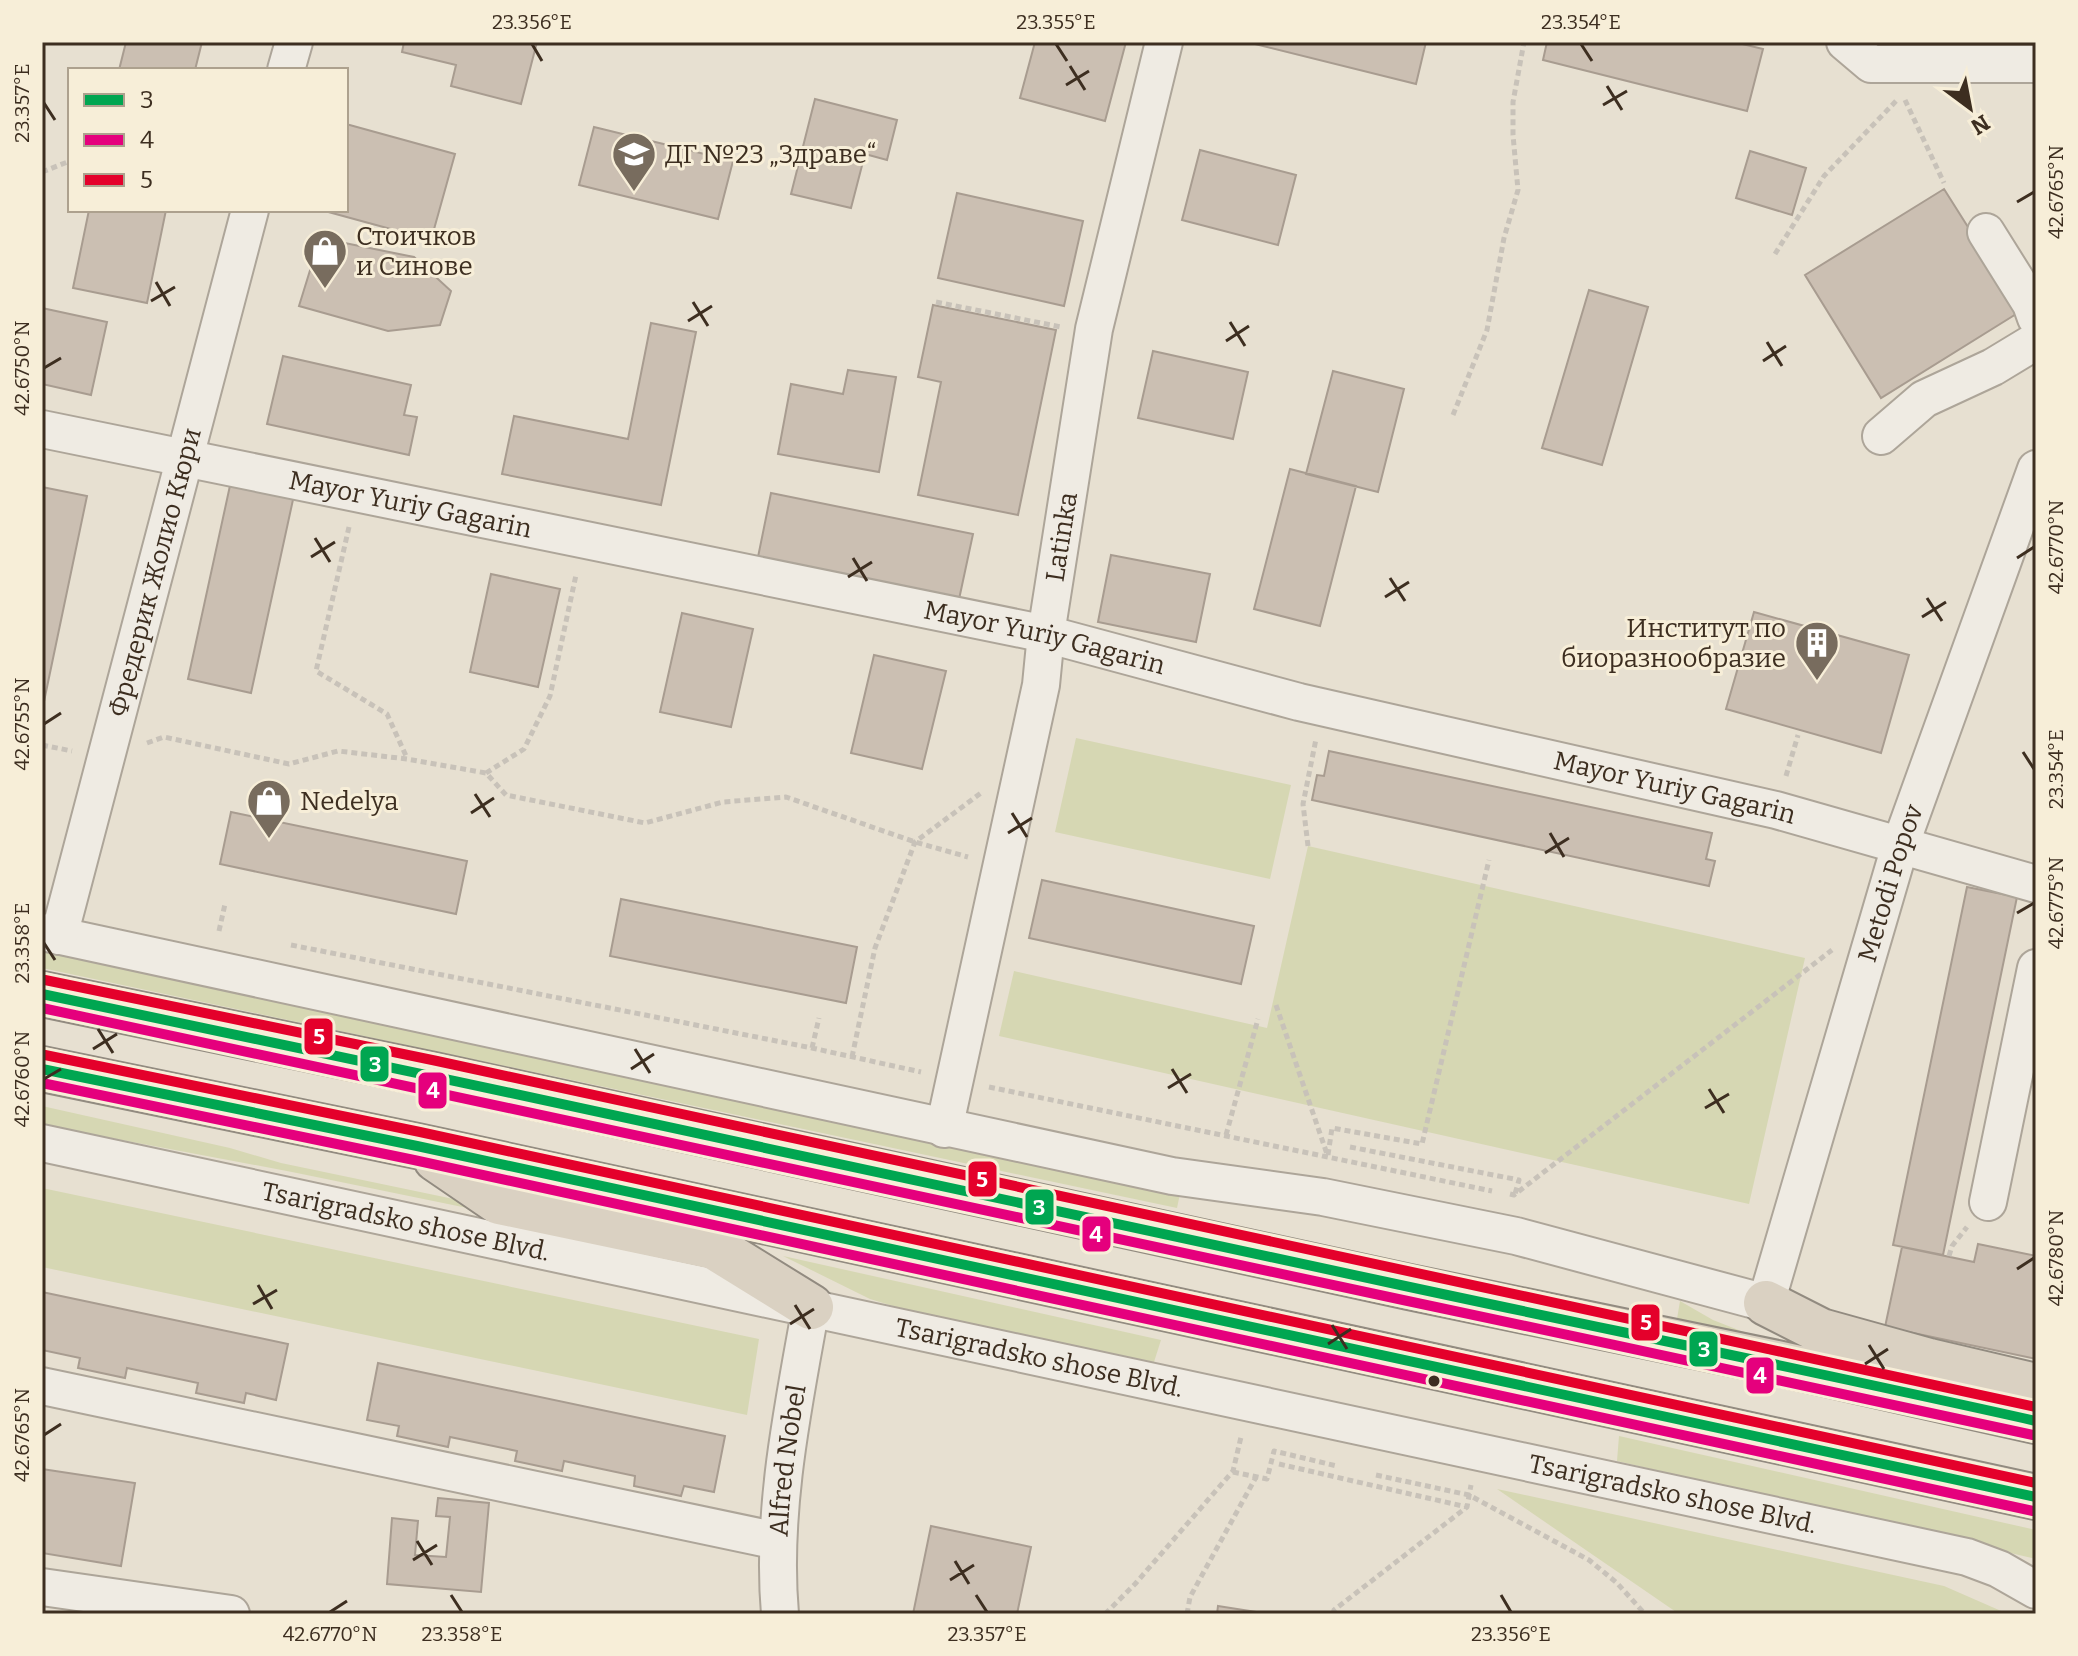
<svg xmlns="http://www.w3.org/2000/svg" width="2078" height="1656" font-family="Bitter,serif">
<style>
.green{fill:#d6d7b3}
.building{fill:#cbbfb2;stroke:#a89c90;stroke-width:2}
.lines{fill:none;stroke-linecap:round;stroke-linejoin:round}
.minor-casing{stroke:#ada599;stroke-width:40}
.highway-casing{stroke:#928b80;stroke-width:48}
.path{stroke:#c8c2b9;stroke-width:5;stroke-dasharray:6 4;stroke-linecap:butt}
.minor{stroke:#efebe3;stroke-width:36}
.highway{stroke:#dad1c2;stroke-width:44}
.bus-1-casing{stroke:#f7eed8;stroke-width:16}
.bus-2-casing{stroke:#f7eed8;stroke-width:16}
.bus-3-casing{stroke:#f7eed8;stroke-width:16}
.bus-1{stroke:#00a651;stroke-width:10}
.bus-2{stroke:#e5007d;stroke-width:10}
.bus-3{stroke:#e4002b;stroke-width:10}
.ticks{fill:none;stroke:#3d2e20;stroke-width:3}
.bus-dot{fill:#3d2e20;stroke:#f7eed8;stroke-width:3}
.labels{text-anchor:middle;stroke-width:6;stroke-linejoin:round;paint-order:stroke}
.poi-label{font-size:26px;fill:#3d2e20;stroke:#f7eed8;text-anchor:start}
.street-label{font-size:26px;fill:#3d2e20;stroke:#f7eed8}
.line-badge{stroke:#f7eed8;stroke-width:3}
.badge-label{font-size:22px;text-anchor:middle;font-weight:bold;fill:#fff}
.neatline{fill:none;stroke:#3d2e20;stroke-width:3}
.ticks-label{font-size:20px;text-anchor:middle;fill:#3d2e20}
</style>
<rect width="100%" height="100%" fill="#e7e0d1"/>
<path class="green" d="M1076 738 1291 785 1270 879 1055 832Z
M1308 846 1805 958 1749 1204 999 1036 1014 971 1267 1028Z
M42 948 1181 1189 1177 1208 42 968Z
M42 1106 230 1148 281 1163 688 1248 686 1253 292 1172 42 1125Z
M42 1188 759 1339 747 1415 42 1267Z
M783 1256 1161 1340 1154 1362 916 1313 870 1299Z
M1680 1301 1713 1320 1741 1331 1781 1342 1676 1325Z
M1619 1436 2036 1530V1559L1617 1461Z
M1497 1489 1944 1586 2008 1614H1679Z"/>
<path class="building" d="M126 42H202L195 70H119Z
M404 42H537L521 104 451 86 456 65 402 52Z
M1035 42H1126L1105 121 1020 98Z
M1247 42H1426L1416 84Z
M1547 42H1734L1763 49 1747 111 1543 60Z
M815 99 897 120 887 160 865 154 851 208 791 194Z
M346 124 455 154 431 240 321 210H346Z
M594 127 733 161 718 219 579 185Z
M1200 150 1296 175 1278 245 1182 220Z
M1750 151 1806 168 1792 215 1736 198Z
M1944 189 2021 311 1881 398 1805 275Z
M957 193 1083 221 1064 306 938 278Z
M89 210H166L147 303 73 288Z
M320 238 414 257 451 291 440 325 388 331 299 306Z
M1589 290 1648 307 1602 465 1542 448Z
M933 305 1056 330 1018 515 918 495 941 382 918 377Z
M42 308 107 322 91 395 42 384Z
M651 323 696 332 661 505 502 474 514 416 628 439Z
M1153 351 1248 372 1233 439 1138 418Z
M283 356 411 385 404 415 417 417 409 455 267 424Z
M848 370 896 377 879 472 778 454 791 384 843 394Z
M1333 371 1404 389 1378 492 1306 474Z
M1290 469 1356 486 1320 626 1254 609Z
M231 481 294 495 251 693 188 679Z
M42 487 87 496 42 711Z
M771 493 973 534 958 604 757 562Z
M1111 555 1210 574 1196 642 1098 622Z
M491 574 560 589 538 687 470 672Z
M1754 612 1909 655 1881 753 1726 709Z
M682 613 753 629 731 727 660 712Z
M874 655 946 671 922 769 851 753Z
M1329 751 1712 833 1706 859 1715 861 1709 886 1312 800 1317 775 1324 776Z
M231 812 467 861 456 914 220 864Z
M1042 880 1254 926 1241 984 1029 938Z
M1967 887 2017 897 1943 1255 1893 1245Z
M621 899 857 947 846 1003 610 956Z
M1978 1244 2036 1256V1359L1885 1327 1902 1247 1974 1262Z
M42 1292 288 1344 276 1400 246 1393 244 1403 196 1393 198 1383 127 1368 125 1378 78 1368 80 1358 42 1350Z
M378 1363 725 1436 714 1492 684 1486 681 1496 634 1486 635 1476 564 1461 562 1471 515 1461 517 1451 450 1437 448 1447 397 1436 399 1426 367 1420Z
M42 1469 135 1483 121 1566 42 1553Z
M438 1498 489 1503 481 1592 387 1584 392 1518 418 1521 415 1555 446 1557 450 1517 436 1516Z
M931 1526 1031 1547 1017 1614H913Z
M1218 1606 1269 1614H1217Z"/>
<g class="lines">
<g class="minor-casing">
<g id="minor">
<path d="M1845 42 1871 64H2036"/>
<path d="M286 70 294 42"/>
<path d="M1986 232 2031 304 2036 318"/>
<path id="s1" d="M42 429 1046 634 1299 702 1776 810 2036 884"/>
<path d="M1881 436 1924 399 1993 367 2036 341"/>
<path id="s2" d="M42 932 1172 1176 1323 1197 1516 1236 1766 1303 1900 846 2036 469"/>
<path id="s3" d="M59 936 250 210"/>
<path id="s4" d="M944 1129 1041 685 1046 634 1094 329 1164 42"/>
<path id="s5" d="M42 1143 1967 1557 1999 1569 2036 1590"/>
<path d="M1988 1202 2036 968"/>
<path d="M42 1386 778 1541"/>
<path d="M42 1587 231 1614"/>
<path id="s6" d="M780 1614C771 1512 793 1407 811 1307"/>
</g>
</g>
<g class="highway-casing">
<path id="highway" d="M42 994 434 1075 1409 1287 1777 1363 2036 1421
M42 1069 417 1146 2036 1497
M436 1159 499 1202 714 1247 811 1307
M1766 1303 1821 1331 1929 1361 2036 1386"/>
</g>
<path class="path" d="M1905 100 1944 183
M42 172 70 161
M1775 254 1824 176 1898 99
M936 302 1061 327
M1453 415 1487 330 1504 238 1518 190 1513 135V102L1524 42
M349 527 316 671 387 714 407 758
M147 743 164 737 289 764 338 751 407 759 486 773 506 795 645 823 723 802 786 797 915 842 968 857
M42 745 72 751
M486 773 524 749 550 696 576 575
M1786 776 1798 735
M1308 846 1303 804 1316 739
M219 931 225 904
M291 945 812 1048 921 1072
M1276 1005 1327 1154
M812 1048 819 1018
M852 1057 875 948 915 842 981 793
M989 1087 1492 1191
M1226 1135 1258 1019
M1350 1147 1519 1180 1515 1194
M1328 1155 1332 1128 1422 1144 1489 860
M1510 1194 1514 1195 1832 950
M1949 1256 1952 1246 1967 1227
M1279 1464 1467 1507
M1233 1472 1267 1479 1274 1451 1337 1466
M1376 1475 1469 1495 1589 1560 1617 1583 1645 1614
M1105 1614 1135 1584 1233 1471 1241 1437
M1187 1614 1190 1597 1256 1477
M1333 1614 1334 1610 1467 1507 1471 1485"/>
<use href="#minor" class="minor"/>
<use href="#highway" class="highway"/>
<g class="bus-1-casing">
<path id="bus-1" d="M42 994C497 1088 950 1189 1405 1286 1615 1331 1826 1374 2036 1421
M42 1069 417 1146 2036 1497"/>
</g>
<g class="bus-2-casing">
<path id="bus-2" d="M42 1008C496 1102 949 1203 1403 1300 1613 1345 1823 1388 2033 1435
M42 1083 414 1160 2033 1511"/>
</g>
<g class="bus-3-casing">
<path id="bus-3" d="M45 980 437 1061 2036 1407
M45 1055 420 1132 2036 1483"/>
</g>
<use href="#bus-1" class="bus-1"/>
<use href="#bus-2" class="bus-2"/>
<use href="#bus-3" class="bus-3"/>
</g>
<path class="ticks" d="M532 44 542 61M1056 44 1067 61M1581 44 1592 61M1070 66 1085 90M1066 85 1089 71M1607 86 1622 110M44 103 55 120M1603 105 1627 91M2017 202 2034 192M156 282 170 306M151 301 175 287M693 302 708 326M688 321 712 306M1230 322 1245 346M1226 341 1249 326M1767 342 1782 366M1763 361 1786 346M44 368 61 358M315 538 330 562M311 557 335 542M853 558 867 581M2017 558 2034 547M848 577 872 562M1390 578 1405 601M1385 597 1409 582M1927 598 1942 621M1922 617 1946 602M44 724 61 713M2023 752 2034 769M475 794 490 817M471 813 494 798M1012 813 1027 837M1008 833 1032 818M1550 833 1564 857M1545 853 1569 838M2017 913 2034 903M44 943 55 960M98 1029 113 1053M93 1049 117 1034M635 1049 650 1073M631 1069 654 1054M1172 1069 1187 1093M44 1079 61 1069M1168 1088 1191 1074M1709 1089 1724 1113M1705 1108 1729 1094M2017 1269 2034 1258M258 1285 272 1309M253 1304 277 1290M795 1305 810 1329M790 1324 814 1309M1332 1325 1347 1349M1328 1344 1351 1329M1869 1345 1884 1369M1865 1364 1888 1349M44 1435 61 1424M417 1541 432 1565M413 1560 437 1545M955 1561 969 1584M950 1580 974 1565M451 1595 462 1612M976 1595 987 1612M1501 1595 1511 1612M330 1612 347 1601"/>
<defs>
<g id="school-pin" transform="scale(2.3)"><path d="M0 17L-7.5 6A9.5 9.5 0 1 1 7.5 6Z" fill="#786c5e" stroke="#f7eed8"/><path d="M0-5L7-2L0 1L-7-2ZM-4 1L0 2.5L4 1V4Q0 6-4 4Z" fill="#fff"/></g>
<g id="shop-pin" transform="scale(2.3)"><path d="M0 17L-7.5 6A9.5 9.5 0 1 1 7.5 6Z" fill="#786c5e" stroke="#f7eed8"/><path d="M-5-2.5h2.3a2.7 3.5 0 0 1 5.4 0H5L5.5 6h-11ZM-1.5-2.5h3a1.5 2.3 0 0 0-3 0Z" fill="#fff"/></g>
<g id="building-pin" transform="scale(2.3)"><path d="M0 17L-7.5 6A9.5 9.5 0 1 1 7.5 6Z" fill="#786c5e" stroke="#f7eed8"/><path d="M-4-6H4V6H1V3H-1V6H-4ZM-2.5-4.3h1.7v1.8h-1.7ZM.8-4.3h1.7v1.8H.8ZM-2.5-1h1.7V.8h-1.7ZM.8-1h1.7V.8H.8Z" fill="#fff"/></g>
</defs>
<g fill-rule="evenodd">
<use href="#school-pin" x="634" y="154"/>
<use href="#shop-pin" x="325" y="251"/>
<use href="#building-pin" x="1817" y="643"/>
<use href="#shop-pin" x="269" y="801"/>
</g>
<circle class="bus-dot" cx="1434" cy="1381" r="7"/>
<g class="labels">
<g class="poi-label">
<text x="665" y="163">ДГ №23 „Здраве“</text>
<text x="356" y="245">Стоичков<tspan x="356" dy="30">и Синове</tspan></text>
<text x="1786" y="637" text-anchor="end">Институт по<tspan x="1786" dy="30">биоразнообразие</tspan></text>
<text x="300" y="810">Nedelya</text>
</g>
<g class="street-label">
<text dy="9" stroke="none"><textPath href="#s1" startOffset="376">Mayor Yuriy Gagarin</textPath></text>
<text dy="9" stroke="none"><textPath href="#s4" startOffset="604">Latinka</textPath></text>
<text dy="9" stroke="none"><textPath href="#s3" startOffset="376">Фредерик Жолио Кюри</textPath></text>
<text dy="9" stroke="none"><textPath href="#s1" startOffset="1024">Mayor Yuriy Gagarin</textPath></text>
<text dy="9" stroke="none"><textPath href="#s1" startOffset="1672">Mayor Yuriy Gagarin</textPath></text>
<text dy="9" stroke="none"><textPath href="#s2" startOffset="2202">Metodi Popov</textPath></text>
<text dy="9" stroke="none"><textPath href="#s5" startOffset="372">Tsarigradsko shose Blvd.</textPath></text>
<text dy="9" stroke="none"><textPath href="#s5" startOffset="1020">Tsarigradsko shose Blvd.</textPath></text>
<text dy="9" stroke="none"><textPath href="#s6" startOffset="154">Alfred Nobel</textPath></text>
<text dy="9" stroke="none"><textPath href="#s5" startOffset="1668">Tsarigradsko shose Blvd.</textPath></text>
</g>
</g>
<g class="line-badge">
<rect x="303" y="1017" width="31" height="39" rx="8" fill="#e4002b"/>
<rect x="359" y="1045" width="31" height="38" rx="8" fill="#00a651"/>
<rect x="417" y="1071" width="31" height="39" rx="8" fill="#e5007d"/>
<rect x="967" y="1160" width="31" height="38" rx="8" fill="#e4002b"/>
<rect x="1024" y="1188" width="31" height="38" rx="8" fill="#00a651"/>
<rect x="1081" y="1215" width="31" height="38" rx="8" fill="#e5007d"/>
<rect x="1630" y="1303" width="31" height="39" rx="8" fill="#e4002b"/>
<rect x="1688" y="1330" width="31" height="38" rx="8" fill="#00a651"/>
<rect x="1745" y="1356" width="30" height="39" rx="8" fill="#e5007d"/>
</g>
<g class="badge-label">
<text x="319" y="1044">5</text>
<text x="375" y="1072">3</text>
<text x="433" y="1098">4</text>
<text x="982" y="1187">5</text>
<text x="1039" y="1215">3</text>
<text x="1096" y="1242">4</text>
<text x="1646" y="1330">5</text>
<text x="1704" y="1357">3</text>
<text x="1760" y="1383">4</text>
</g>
<rect width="2078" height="1656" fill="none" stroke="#f7eed8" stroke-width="88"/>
<rect x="68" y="68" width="280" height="144" fill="#f7eed8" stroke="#ada18e" stroke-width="2"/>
<rect x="84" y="94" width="40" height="12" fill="#00a651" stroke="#ada18e" stroke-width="2"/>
<text x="140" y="108" font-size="24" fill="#3d2e20">3</text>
<rect x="84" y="134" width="40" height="12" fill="#e5007d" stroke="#ada18e" stroke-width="2"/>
<text x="140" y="148" font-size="24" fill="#3d2e20">4</text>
<rect x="84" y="174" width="40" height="12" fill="#e4002b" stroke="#ada18e" stroke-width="2"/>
<text x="140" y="188" font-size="24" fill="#3d2e20">5</text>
<g transform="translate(1970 108) rotate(148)" stroke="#f7eed8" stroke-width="6" paint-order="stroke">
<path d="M0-6L14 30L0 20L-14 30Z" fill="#3d2e20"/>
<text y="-12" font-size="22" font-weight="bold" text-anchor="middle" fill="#3d2e20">N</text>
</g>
<rect x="44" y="44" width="1990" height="1568" class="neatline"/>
<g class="ticks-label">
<text x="532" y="29">23.356°E</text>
<text x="1056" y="29">23.355°E</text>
<text x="1581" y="29">23.354°E</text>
<text transform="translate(22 103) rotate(-90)" y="7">23.357°E</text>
<text transform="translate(2056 192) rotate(-90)" y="7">42.6765°N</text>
<text transform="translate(22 368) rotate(-90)" y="7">42.6750°N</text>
<text transform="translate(2056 547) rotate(-90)" y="7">42.6770°N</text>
<text transform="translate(22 724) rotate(-90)" y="7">42.6755°N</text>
<text transform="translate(2056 769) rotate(-90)" y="7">23.354°E</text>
<text transform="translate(2056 903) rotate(-90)" y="7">42.6775°N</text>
<text transform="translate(22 943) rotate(-90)" y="7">23.358°E</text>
<text transform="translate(22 1079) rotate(-90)" y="7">42.6760°N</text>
<text transform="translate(2056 1258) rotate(-90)" y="7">42.6780°N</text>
<text transform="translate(22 1435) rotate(-90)" y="7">42.6765°N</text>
<text x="330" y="1641">42.6770°N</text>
<text x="462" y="1641">23.358°E</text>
<text x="987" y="1641">23.357°E</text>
<text x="1511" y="1641">23.356°E</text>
</g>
</svg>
